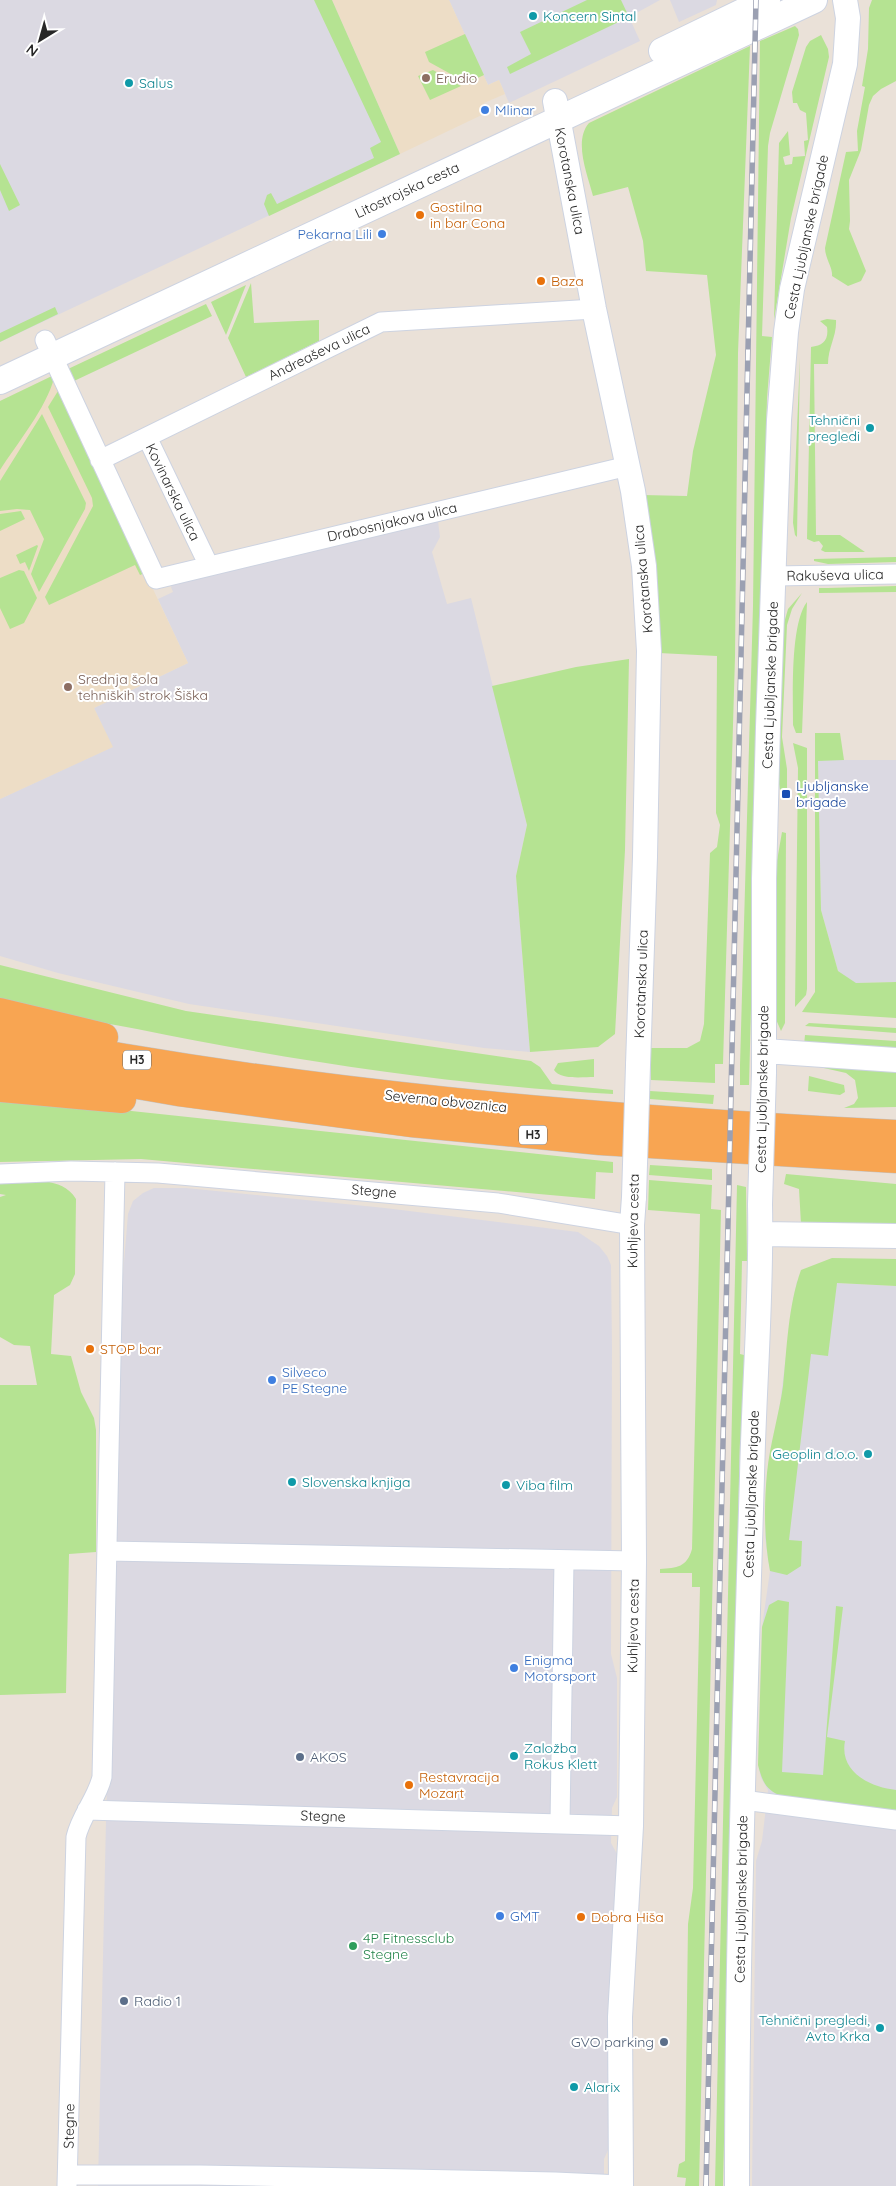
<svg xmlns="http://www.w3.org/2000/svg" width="896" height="2186" font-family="Quicksand,sans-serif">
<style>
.industrial{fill:#dbd9e2}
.education{fill:#edddc6}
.green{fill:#b5e392}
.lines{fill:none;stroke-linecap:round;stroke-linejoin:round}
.minor-casing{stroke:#cdd3e1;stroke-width:21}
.tertiary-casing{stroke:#cdd3e1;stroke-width:26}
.secondary-casing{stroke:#cdd3e1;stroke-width:28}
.trunk-casing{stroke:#c3c3c3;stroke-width:29}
.minor{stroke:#fff;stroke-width:19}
.tertiary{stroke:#fff;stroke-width:24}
.secondary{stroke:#fff;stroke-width:26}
.trunk{stroke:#f8a552;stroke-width:28}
.rail-casing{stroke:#9ba0b2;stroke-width:5.5}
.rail{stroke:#fff;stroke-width:4;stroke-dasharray:11;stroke-linecap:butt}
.tertiary-bridge-casing{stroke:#cdd3e1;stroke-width:26;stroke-linecap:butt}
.tertiary-bridge{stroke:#fff;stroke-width:24}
.culture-dot{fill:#0f9aa8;stroke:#fff;stroke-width:2}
.education-dot{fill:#8d6e63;stroke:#fff;stroke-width:2}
.shop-dot{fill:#3f7fe0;stroke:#fff;stroke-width:2}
.food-dot{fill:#e8710a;stroke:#fff;stroke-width:2}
.transit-dot{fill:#1a4fb4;stroke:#fff;stroke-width:2}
.service-dot{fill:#5c6f8a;stroke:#fff;stroke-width:2}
.leisure-dot{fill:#2e9e5b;stroke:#fff;stroke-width:2}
.labels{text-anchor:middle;stroke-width:4;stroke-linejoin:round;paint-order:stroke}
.shield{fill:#fff;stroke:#686868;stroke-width:1}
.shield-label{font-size:12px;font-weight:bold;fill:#272727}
.culture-label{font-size:14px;fill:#0d838f;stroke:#fff;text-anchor:start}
.education-label{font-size:14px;fill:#785e54;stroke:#fff;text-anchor:start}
.shop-label{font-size:14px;fill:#366cbe;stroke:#fff;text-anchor:start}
.street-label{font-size:14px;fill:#272727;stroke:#fff}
.food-label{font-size:14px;fill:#c56008;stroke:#fff;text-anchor:start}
.transit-label{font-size:14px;fill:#164399;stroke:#fff;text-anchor:start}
.service-label{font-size:14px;fill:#4e5e75;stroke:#fff;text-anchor:start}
.leisure-label{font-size:14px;fill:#27864d;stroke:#fff;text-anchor:start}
</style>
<rect width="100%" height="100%" fill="#eae1d8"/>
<path class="industrial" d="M0 0H332L400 154 0 342Z
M449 0H660L629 17 640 41 509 103 499 80 488 85Z
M670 0H717L716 5 679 22Z
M438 521 440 537 432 552 447 604 471 598 527 825 516 876 530 1052 484 1048 189 1004 58 973 0 956V799L112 747 94 708 188 663 158 599 173 592 171 587 175 582Z
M818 760H896V982L855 983 838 971 821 910Z
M154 1188H186L385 1208 578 1232 599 1246 607 1256 611 1265 612 1348 611 1654 617 1678V1797L612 1808 611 1843 617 1854 611 2001 609 2148 604 2159V2186H98L106 1820 122 1287 128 1214 133 1201 143 1193Z
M797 1281 896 1286V2186H752L756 1861 762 1841 768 1790 761 1778 758 1765 762 1627 770 1571 765 1538 766 1504 767 1473 780 1404 793 1300Z"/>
<path class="education" d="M332 0H449L488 85 499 80 505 94 484 103 488 112 400 154Z
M52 376 188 663 94 708 113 747 0 799V401Z"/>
<path class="green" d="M314 0H332L400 154 269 216 264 204 267 195 271 193 277 204 374 158 370 148 381 142Z
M587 0H621L629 17 510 74 507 67 531 54 520 32Z
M872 0H896V81L881 89 873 96 869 105 861 150 849 180 850 221 849 229 866 271 861 281 848 286 832 276C833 268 825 258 825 248L846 152 858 151 857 131 865 87 862 86 868 49 869 8Z
M795 26 798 29 799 35 770 133 768 146 762 336 772 337 767 398 749 1085H740V1065L753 606 760 41Z
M465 34 484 75 467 83 429 62 425 52Z
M821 35 828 49 829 57 791 218 774 320 779 143 788 131 790 155 783 157 785 165 792 164 793 157 805 156 804 141 808 140 806 113 800 110 797 103H793L792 92 806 47 810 41Z
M750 46 738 353 735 657 723 1064H715V1083L651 1080 650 1048H687L700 1041 704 1024 710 853 717 847 720 825 716 813 717 656 659 653 643 495 687 496 693 451 716 355 707 275 646 271 643 241 628 187 593 196C588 176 573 141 589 123Z
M433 70 461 86 430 100 418 76Z
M0 164 20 205 9 211 0 190Z
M251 283 254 323 319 320V341L246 377 228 338Z
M246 285 226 335 211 302Z
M206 304 212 316 74 381 68 369Z
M55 307 58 314 0 342V333Z
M827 319 836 320C837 336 828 347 828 364H814L816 535H840L865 552H825L821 550 823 546 819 541 814 542 807 539 811 347C823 346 829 340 827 327L820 321Z
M800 357 797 537 795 535 793 523Z
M52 376 54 378C47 407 16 445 0 470V401Z
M58 391 61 392 145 573 140 575 135 565 49 605 45 597 93 506 92 498 48 407Z
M42 414 86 503 85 509 39 592 31 574 44 539 30 510 17 509 0 511V481Z
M21 511 25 519 0 531V514Z
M37 545 38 546 29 571 25 562 20 564 16 555Z
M896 557V562L828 564 814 561V559Z
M19 570 24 571 37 598 24 623 10 629 0 608V578Z
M896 586V592L819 593V588H828Z
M802 593 792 609 787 625 782 737 787 769V790H780L777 772 778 678 784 623 788 609Z
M807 602 802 733H796L793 725C793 695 790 624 807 602Z
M629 659 625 850 615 1034 598 1047 530 1052 516 876 527 825 492 686 576 667Z
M815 733H840L844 760 818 761 821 910 838 971 856 983 896 982V1018L802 1012 815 992Z
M793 743 807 748V989L806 995 795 1007 798 768Z
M782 832 786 833 785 1023 781 1031 775 1017 774 878Z
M0 965 186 1011 531 1061 540 1067 552 1084 613 1090V1094C453 1085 294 1061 137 1029 91 1020 45 1015 0 1003Z
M809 1023 896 1028V1033L805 1026Z
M805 1035 896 1041V1053L804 1045Z
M594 1059V1077C583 1077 560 1080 554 1070L558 1063Z
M815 1066 896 1069V1107L844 1108 854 1104 858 1098 855 1080 846 1073Z
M809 1076 844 1085 845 1092 840 1095 808 1091Z
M650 1091 714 1095 713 1104 650 1099Z
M0 1097 613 1162V1173L596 1172 595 1199 141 1159 0 1162Z
M650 1165 712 1169V1180L649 1175Z
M786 1174 896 1184V1226L801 1224 799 1189 784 1184Z
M649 1180 712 1185 711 1209 721 1210 699 2186H685L686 2178 677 2177 679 2164 685 2161 688 1924 693 1888 700 1587H692V1573H660V1569C677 1568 687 1567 692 1549L700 1214 648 1210Z
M44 1181C58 1184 68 1186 76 1199L75 1274 70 1285 54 1295 51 1354 71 1356 81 1392 94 1418 96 1430V1552L69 1554 66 1693 0 1695V1385H37L30 1346 14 1345 0 1337V1197L6 1195 0 1194V1183Z
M737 1185 746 1187 747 1261H742L740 1354 744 1355 743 1440H740L723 2186H715Z
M832 1258 896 1259V1286L837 1283 828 1356 811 1354 789 1540 802 1541 801 1566 787 1575 770 1571C764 1539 764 1505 767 1473 770 1443 779 1415 783 1386 787 1348 788 1306 801 1270Z
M778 1600 789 1602 782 1772 823 1775 836 1606 843 1607 827 1737 845 1741C839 1772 870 1787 896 1790V1811L779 1795C765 1789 762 1780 758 1765L762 1627 769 1605Z"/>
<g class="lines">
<g class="minor-casing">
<path id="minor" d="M45 340 156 579 628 466
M147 437 209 566
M100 460 381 322 594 309
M774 576 896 574
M0 1174 71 1171 158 1173 498 1203 632 1225
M107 1551 634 1561
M743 1800 896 1820
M87 1810 631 1826
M560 1823 564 1560
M68 2175H200L555 2182 621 2185
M67 2186 76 1837C81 1815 97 1799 102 1777L115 1172"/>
</g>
<g class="tertiary-casing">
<path id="tertiary" d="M555 101 594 309 633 491 644 566 649 651 645 857 638 1065
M765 1051 896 1060
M764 1073V879L768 727 779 420 786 332 792 289 845 64 848 18 845 0
M761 1234 896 1236
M621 2186 620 2017 631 1826 634 1561 632 1225 634 1197
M737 2186C737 1949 745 1712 752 1476 754 1385 762 1295 760 1204"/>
</g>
<g class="secondary-casing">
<path id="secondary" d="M662 51 767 0
M0 381 814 0"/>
</g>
<g class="trunk-casing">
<path id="trunk" d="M0 1012 104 1037
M0 1035C295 1094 596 1119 896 1134
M0 1061 178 1092 411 1123 600 1141 896 1159
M0 1088 122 1099"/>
</g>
<use href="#minor" class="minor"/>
<use href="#tertiary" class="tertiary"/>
<use href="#secondary" class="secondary"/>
<use href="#trunk" class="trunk"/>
<g class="rail-casing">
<path id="rail" d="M706 2186 756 0"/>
</g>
<use href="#rail" class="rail"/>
<g class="tertiary-bridge-casing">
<path id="tertiary-bridge" d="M634 1197 638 1065
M760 1204 764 1073"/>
</g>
<use href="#tertiary-bridge" class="tertiary-bridge"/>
</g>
<g class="culture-dot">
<circle cx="533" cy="16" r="5"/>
<circle cx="129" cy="83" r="5"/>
<circle cx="870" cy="428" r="5"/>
<circle cx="868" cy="1454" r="5"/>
<circle cx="292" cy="1482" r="5"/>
<circle cx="506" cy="1485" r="5"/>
<circle cx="514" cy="1756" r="5"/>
<circle cx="880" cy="2028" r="5"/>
<circle cx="574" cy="2087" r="5"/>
</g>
<g class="education-dot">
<circle cx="426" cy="78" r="5"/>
<circle cx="68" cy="687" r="5"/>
</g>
<g class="shop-dot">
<circle cx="485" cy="110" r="5"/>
<circle cx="382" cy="234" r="5"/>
<circle cx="272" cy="1380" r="5"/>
<circle cx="514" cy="1668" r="5"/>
<circle cx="500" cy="1916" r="5"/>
</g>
<g class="food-dot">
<circle cx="420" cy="215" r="5"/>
<circle cx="541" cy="281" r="5"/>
<circle cx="90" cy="1349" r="5"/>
<circle cx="409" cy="1785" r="5"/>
<circle cx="581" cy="1917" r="5"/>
</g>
<rect class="transit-dot" x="781" y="789" width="10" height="10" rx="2.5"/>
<g class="service-dot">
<circle cx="300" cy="1757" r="5"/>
<circle cx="124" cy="2001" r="5"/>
<circle cx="664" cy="2042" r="5"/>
</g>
<circle class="leisure-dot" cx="353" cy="1946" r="5"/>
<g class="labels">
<g class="shield">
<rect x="123" y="1050.5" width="28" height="19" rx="4"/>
<rect x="519" y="1125.5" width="28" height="19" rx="4"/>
</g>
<g class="shield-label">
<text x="137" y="1064">H3</text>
<text x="533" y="1139">H3</text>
</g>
<g class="culture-label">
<text x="543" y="21">Koncern Sintal</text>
<text x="139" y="88">Salus</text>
<text x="860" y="425" text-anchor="end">Tehnični<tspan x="860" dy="16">pregledi</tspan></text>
<text x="858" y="1459" text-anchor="end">Geoplin d.o.o.</text>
<text x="302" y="1487">Slovenska knjiga</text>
<text x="516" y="1490">Viba film</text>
<text x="524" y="1753">Založba<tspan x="524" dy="16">Rokus Klett</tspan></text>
<text x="870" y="2025" text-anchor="end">Tehnični pregledi,<tspan x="870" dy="16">Avto Krka</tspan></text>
<text x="584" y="2092">Alarix</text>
</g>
<g class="education-label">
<text x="436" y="83">Erudio</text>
<text x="78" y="684">Srednja šola<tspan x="78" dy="16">tehniških strok Šiška</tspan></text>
</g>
<g class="shop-label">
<text x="495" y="115">Mlinar</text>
<text x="372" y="239" text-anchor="end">Pekarna Lili</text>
<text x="282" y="1377">Silveco<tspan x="282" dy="16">PE Stegne</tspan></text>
<text x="524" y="1665">Enigma<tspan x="524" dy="16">Motorsport</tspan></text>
<text x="510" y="1921">GMT</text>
</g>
<g class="street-label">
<text transform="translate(570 181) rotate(79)" y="5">Korotanska ulica</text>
<text transform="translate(407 190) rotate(-25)" y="5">Litostrojska cesta</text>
<text transform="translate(806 237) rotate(-78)" y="5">Cesta Ljubljanske brigade</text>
<text transform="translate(319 352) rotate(-26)" y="5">Andreaševa ulica</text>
<text transform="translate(173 492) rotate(64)" y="5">Kovinarska ulica</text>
<text transform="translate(392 522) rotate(-13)" y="5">Drabosnjakova ulica</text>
<text transform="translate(835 575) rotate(-1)" y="5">Rakuševa ulica</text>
<text transform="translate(643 579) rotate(-95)" y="5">Korotanska ulica</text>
<text transform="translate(770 685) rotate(-88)" y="5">Cesta Ljubljanske brigade</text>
<text transform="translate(641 984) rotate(-88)" y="5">Korotanska ulica</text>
<text transform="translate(762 1089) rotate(-89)" y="5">Cesta Ljubljanske brigade</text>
<text transform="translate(446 1101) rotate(6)" y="5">Severna obvoznica</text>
<text transform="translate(374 1191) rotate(5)" y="5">Stegne</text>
<text transform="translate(633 1221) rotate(-89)" y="5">Kuhljeva cesta</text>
<text transform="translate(751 1494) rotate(-88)" y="5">Cesta Ljubljanske brigade</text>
<text transform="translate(633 1626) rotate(-89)" y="5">Kuhljeva cesta</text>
<text transform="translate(323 1816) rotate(2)" y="5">Stegne</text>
<text transform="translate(741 1899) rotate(-89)" y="5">Cesta Ljubljanske brigade</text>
<text transform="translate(69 2126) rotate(-89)" y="5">Stegne</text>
</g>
<g class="food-label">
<text x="430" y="212">Gostilna<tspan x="430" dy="16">in bar Cona</tspan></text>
<text x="551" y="286">Baza</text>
<text x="100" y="1354">STOP bar</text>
<text x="419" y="1782">Restavracija<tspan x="419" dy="16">Mozart</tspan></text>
<text x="591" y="1922">Dobra Hiša</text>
</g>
<g class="transit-label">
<text x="796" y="791">Ljubljanske<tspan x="796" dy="16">brigade</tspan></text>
</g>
<g class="service-label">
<text x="310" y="1762">AKOS</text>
<text x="134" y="2006">Radio 1</text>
<text x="654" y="2047" text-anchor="end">GVO parking</text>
</g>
<g class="leisure-label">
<text x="363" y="1943">4P Fitnessclub<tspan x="363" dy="16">Stegne</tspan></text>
</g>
</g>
<g transform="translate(40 40) rotate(217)" stroke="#ffffff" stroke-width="4" paint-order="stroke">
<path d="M0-4L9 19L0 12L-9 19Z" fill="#272727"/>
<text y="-8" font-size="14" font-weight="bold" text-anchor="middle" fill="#272727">N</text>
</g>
</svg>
